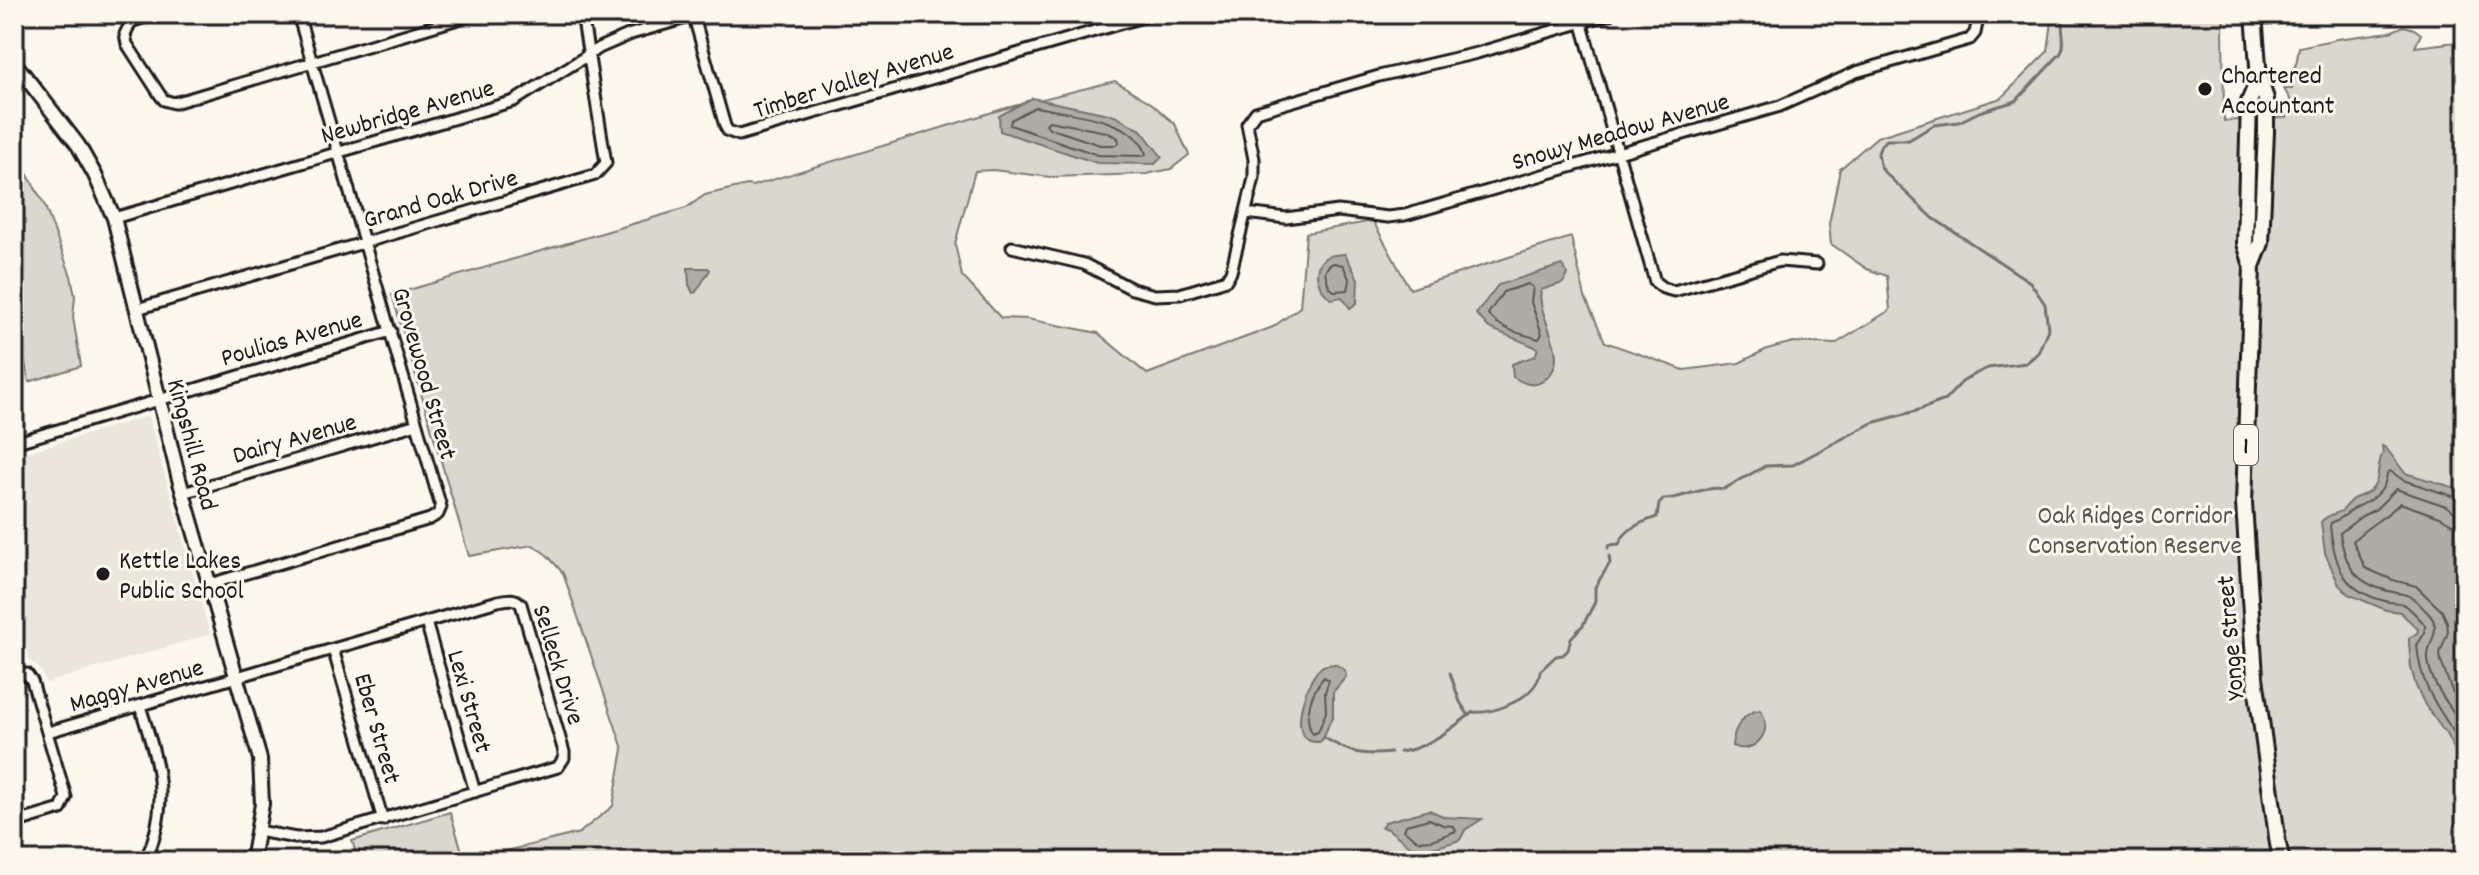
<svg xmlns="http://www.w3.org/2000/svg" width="2479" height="875" font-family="Dekko,sans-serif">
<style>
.built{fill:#eae6dc}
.green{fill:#dad7ce;stroke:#7b7a75;stroke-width:2}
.water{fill:#afaca5;stroke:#74726e;stroke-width:2}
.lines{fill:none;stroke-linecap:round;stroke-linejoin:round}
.shore{stroke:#575653;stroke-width:2}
.stream{stroke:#74726e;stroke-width:3}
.minor-casing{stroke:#1c1c1c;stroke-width:15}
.tertiary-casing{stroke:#1c1c1c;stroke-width:18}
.primary-casing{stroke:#1c1c1c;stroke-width:20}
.minor{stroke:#fbf7ec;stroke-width:9}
.tertiary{stroke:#fbf7ec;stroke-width:12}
.primary{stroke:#fbf7ec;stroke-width:14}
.poi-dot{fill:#1c1c1c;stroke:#fbf7ec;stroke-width:3}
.labels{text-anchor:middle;stroke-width:6;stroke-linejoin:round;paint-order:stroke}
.shield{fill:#fbf7ec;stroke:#5f5e5a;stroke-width:2}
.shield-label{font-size:24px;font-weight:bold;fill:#1c1c1c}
.poi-label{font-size:26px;fill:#1c1c1c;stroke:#fbf7ec;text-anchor:start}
.street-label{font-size:26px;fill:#1c1c1c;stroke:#fbf7ec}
.park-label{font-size:26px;fill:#555451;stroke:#fbf7ec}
</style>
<rect width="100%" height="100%" fill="#fbf7ec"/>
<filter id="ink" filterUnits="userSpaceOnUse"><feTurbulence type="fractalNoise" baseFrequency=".0125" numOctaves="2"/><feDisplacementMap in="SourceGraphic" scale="16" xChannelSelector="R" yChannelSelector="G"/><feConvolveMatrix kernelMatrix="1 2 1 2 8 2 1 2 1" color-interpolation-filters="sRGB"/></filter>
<g filter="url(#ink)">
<path class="built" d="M148 416 210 634 46 683 40 669 30 661 14 603V456Z"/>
<path class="green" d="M2053 14H2225V21L2223 22 2224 121 2287 117 2290 99 2284 89H2292L2299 47 2337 39 2390 32 2404 26 2414 29 2421 34 2415 47 2465 41V861H466L579 833 613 806 623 749 563 573 547 555 533 545 469 556 392 295 673 212 686 208 705 195 747 185 752 186 1006 108 1115 81 1151 103 1175 124 1189 155 1171 169 1146 174 1050 177 993 170 975 171 955 244 962 276 1001 318 1027 319 1098 333 1147 374 1273 327 1300 307 1306 233 1373 221 1410 289 1571 237 1585 297 1605 342 1684 370 1739 363 1767 349 1793 342 1835 344 1890 310 1887 276 1867 269 1831 244 1829 224 1840 169 1877 137 2001 98 2048 51Z
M14 150 44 204 71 276 75 296 73 317 81 366 29 382 20 339H14Z
M450 812 465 861H359L352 841Z"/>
<path class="water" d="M1032 98 1113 115 1141 130 1162 157 1155 164 1097 163 1000 131 999 116Z
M1345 254 1358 279 1357 303 1350 308 1342 297 1331 299C1319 290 1310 270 1325 258 1331 254 1338 255 1345 254Z
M1562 265 1568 274 1563 283 1541 290C1535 319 1576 358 1543 381 1533 388 1523 383 1513 377L1512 364 1535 356 1538 348 1489 328 1476 314 1498 285Z
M688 268H708L710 270 696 292 693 293 689 285Z
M2382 446 2386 448 2405 473 2456 488 2465 499V769L2446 734 2425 705 2416 686 2411 668 2409 642V638L2417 633 2418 629 2400 612 2386 610 2348 594 2339 585 2325 553 2321 522C2327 514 2335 515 2343 510 2346 507 2348 503 2351 500 2359 495 2366 496 2373 488 2381 477 2376 465 2383 453Z
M1335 664 1345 670 1346 677 1333 692V717C1326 724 1328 735 1320 742 1317 742 1310 742 1308 740 1289 729 1308 675 1323 666 1325 665 1333 664 1335 664Z
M1760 710C1776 732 1753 756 1732 746 1733 730 1743 712 1760 710Z
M1429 810 1445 817 1482 819 1465 830 1460 840 1434 848 1415 850 1388 829 1381 827 1385 822Z"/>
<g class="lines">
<path class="shore" d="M1035 107C1067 113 1136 118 1146 154L1143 156 1098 155 1010 125 1011 120Z
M1049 121 1106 132 1118 138 1119 143 1116 145H1100L1049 128 1046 124Z
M1334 263 1343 265 1350 281 1348 290 1334 291 1329 287 1325 272 1329 265Z
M1528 284 1533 287 1531 302 1542 334 1539 339C1521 334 1499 329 1488 314L1503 292Z
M2465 504 2459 503 2452 496 2403 480 2390 471 2387 473C2386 491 2374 499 2359 506 2349 511 2346 517 2331 523L2330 526C2335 569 2344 592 2389 602 2390 602 2401 603 2402 604 2410 607 2419 618 2425 625V633L2417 645C2421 694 2443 711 2465 751
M2465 514 2456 513 2446 506 2396 489 2376 509 2362 516 2340 533C2345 568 2357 585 2393 592 2399 594 2405 593 2411 597 2417 601 2423 608 2429 614 2444 631 2426 642 2428 660 2432 689 2452 706 2465 731
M2465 526 2452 524 2440 517 2400 503C2386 518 2366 526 2353 541L2365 568 2393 580 2416 586 2442 611 2447 622 2448 632 2440 653 2441 662 2452 691 2465 709
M1324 677 1329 680 1325 692 1326 712 1318 732 1313 734C1302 719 1312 690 1324 677Z
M1429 819 1443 825 1454 826 1456 831 1432 840 1418 841 1404 830 1406 825Z"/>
<path class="stream" d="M1608 548 1609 545 1619 544C1625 528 1643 522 1657 517L1659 504 1664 499C1683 499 1704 485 1724 489L1765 466 1793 465 1872 423 1916 411 1945 400 1962 382 1977 373 1988 368 2026 363 2038 353 2048 329 2045 304 2030 282 1933 218 1884 172 1880 165 1878 153 1881 145 1887 140H1909L1934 125 1959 122 1979 112 2016 101 2061 53C2068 40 2057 27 2066 14
M1450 673 1460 702 1469 716
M1325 738C1349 753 1362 756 1391 753
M1400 752C1426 749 1453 728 1473 712 1495 715 1539 696 1540 671L1556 656 1563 655 1568 650 1571 638 1583 625 1595 602V587L1610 563 1609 556"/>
<g class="minor-casing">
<path id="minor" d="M155 14 131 22 125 34 127 44 160 95 164 100 174 103 475 14
M693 14 725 126 728 131 739 135 1153 14
M1579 14 1655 282 1663 288 1674 291 1780 261 1817 264
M14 87 26 77
M1246 213 1286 218 1338 211 1388 217 1405 215 1780 106 1856 72 1970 39 1975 33 1979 14
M114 218 514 101 601 47 631 34 700 14
M1012 247 1084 264 1132 289 1155 295 1180 294 1220 282 1226 280 1231 272 1254 178V159L1247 124 1256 112 1379 76 1477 53 1610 14
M137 309 595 175 606 163 582 14
M14 443 391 331
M183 493 417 424
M210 584 430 519 438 514 441 507 298 14
M426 622 475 792
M333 649 383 820
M14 674H27L32 681 66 797 61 809 14 823
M140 706C158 763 172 803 145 861
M48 732 498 601C508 599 514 597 521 604L564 752V758L558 767 321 837 296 838 258 831"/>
</g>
<g class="tertiary-casing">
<path id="tertiary" d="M14 62 78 145 95 175 114 218 179 479 260 759 262 804 252 861"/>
</g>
<g class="primary-casing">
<path id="primary" d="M2254 14 2259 78 2266 99V131L2261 243 2252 266 2244 503 2255 677 2278 844 2282 861
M2252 266 2245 243 2249 102 2259 78"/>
</g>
<use href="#minor" class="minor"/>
<use href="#tertiary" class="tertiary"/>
<use href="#primary" class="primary"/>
</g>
</g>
<g class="poi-dot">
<circle cx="2205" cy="89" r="8"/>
<circle cx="103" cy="574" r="8"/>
</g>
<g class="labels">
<rect class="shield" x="2234" y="425" width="24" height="40" rx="6"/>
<g class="shield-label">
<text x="2246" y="453">1</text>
</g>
<g class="poi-label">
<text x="2221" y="83">Chartered<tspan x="2221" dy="30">Accountant</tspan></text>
<text x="119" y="568">Kettle Lakes<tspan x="119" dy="30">Public School</tspan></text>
</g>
<g class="street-label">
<text transform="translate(853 79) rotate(-17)" y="9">Timber Valley Avenue</text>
<text transform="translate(407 110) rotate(-16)" y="9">Newbridge Avenue</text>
<text transform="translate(1620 130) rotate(-16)" y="9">Snowy Meadow Avenue</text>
<text transform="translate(440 197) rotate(-16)" y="9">Grand Oak Drive</text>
<text transform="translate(291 337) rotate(-16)" y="9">Poulias Avenue</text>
<text transform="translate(426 373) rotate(74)" y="9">Grovewood Street</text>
<text transform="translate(294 437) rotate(-16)" y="9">Dairy Avenue</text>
<text transform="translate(194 444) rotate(75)" y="9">Kingshill Road</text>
<text transform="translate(2229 638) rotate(-95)" y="9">Yonge Street</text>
<text transform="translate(560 664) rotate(73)" y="9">Selleck Drive</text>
<text transform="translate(136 684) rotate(-16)" y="9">Maggy Avenue</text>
<text transform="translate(471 701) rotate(74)" y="9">Lexi Street</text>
<text transform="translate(379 728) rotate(74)" y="9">Eber Street</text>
</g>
<g class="park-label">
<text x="2135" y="523">Oak Ridges Corridor<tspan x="2135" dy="30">Conservation Reserve</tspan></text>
</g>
</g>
<rect width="2479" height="875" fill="none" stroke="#fbf7ec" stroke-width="48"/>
<rect x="24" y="24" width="2431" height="827" fill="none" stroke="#1c1c1c" stroke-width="3" filter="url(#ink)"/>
</svg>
